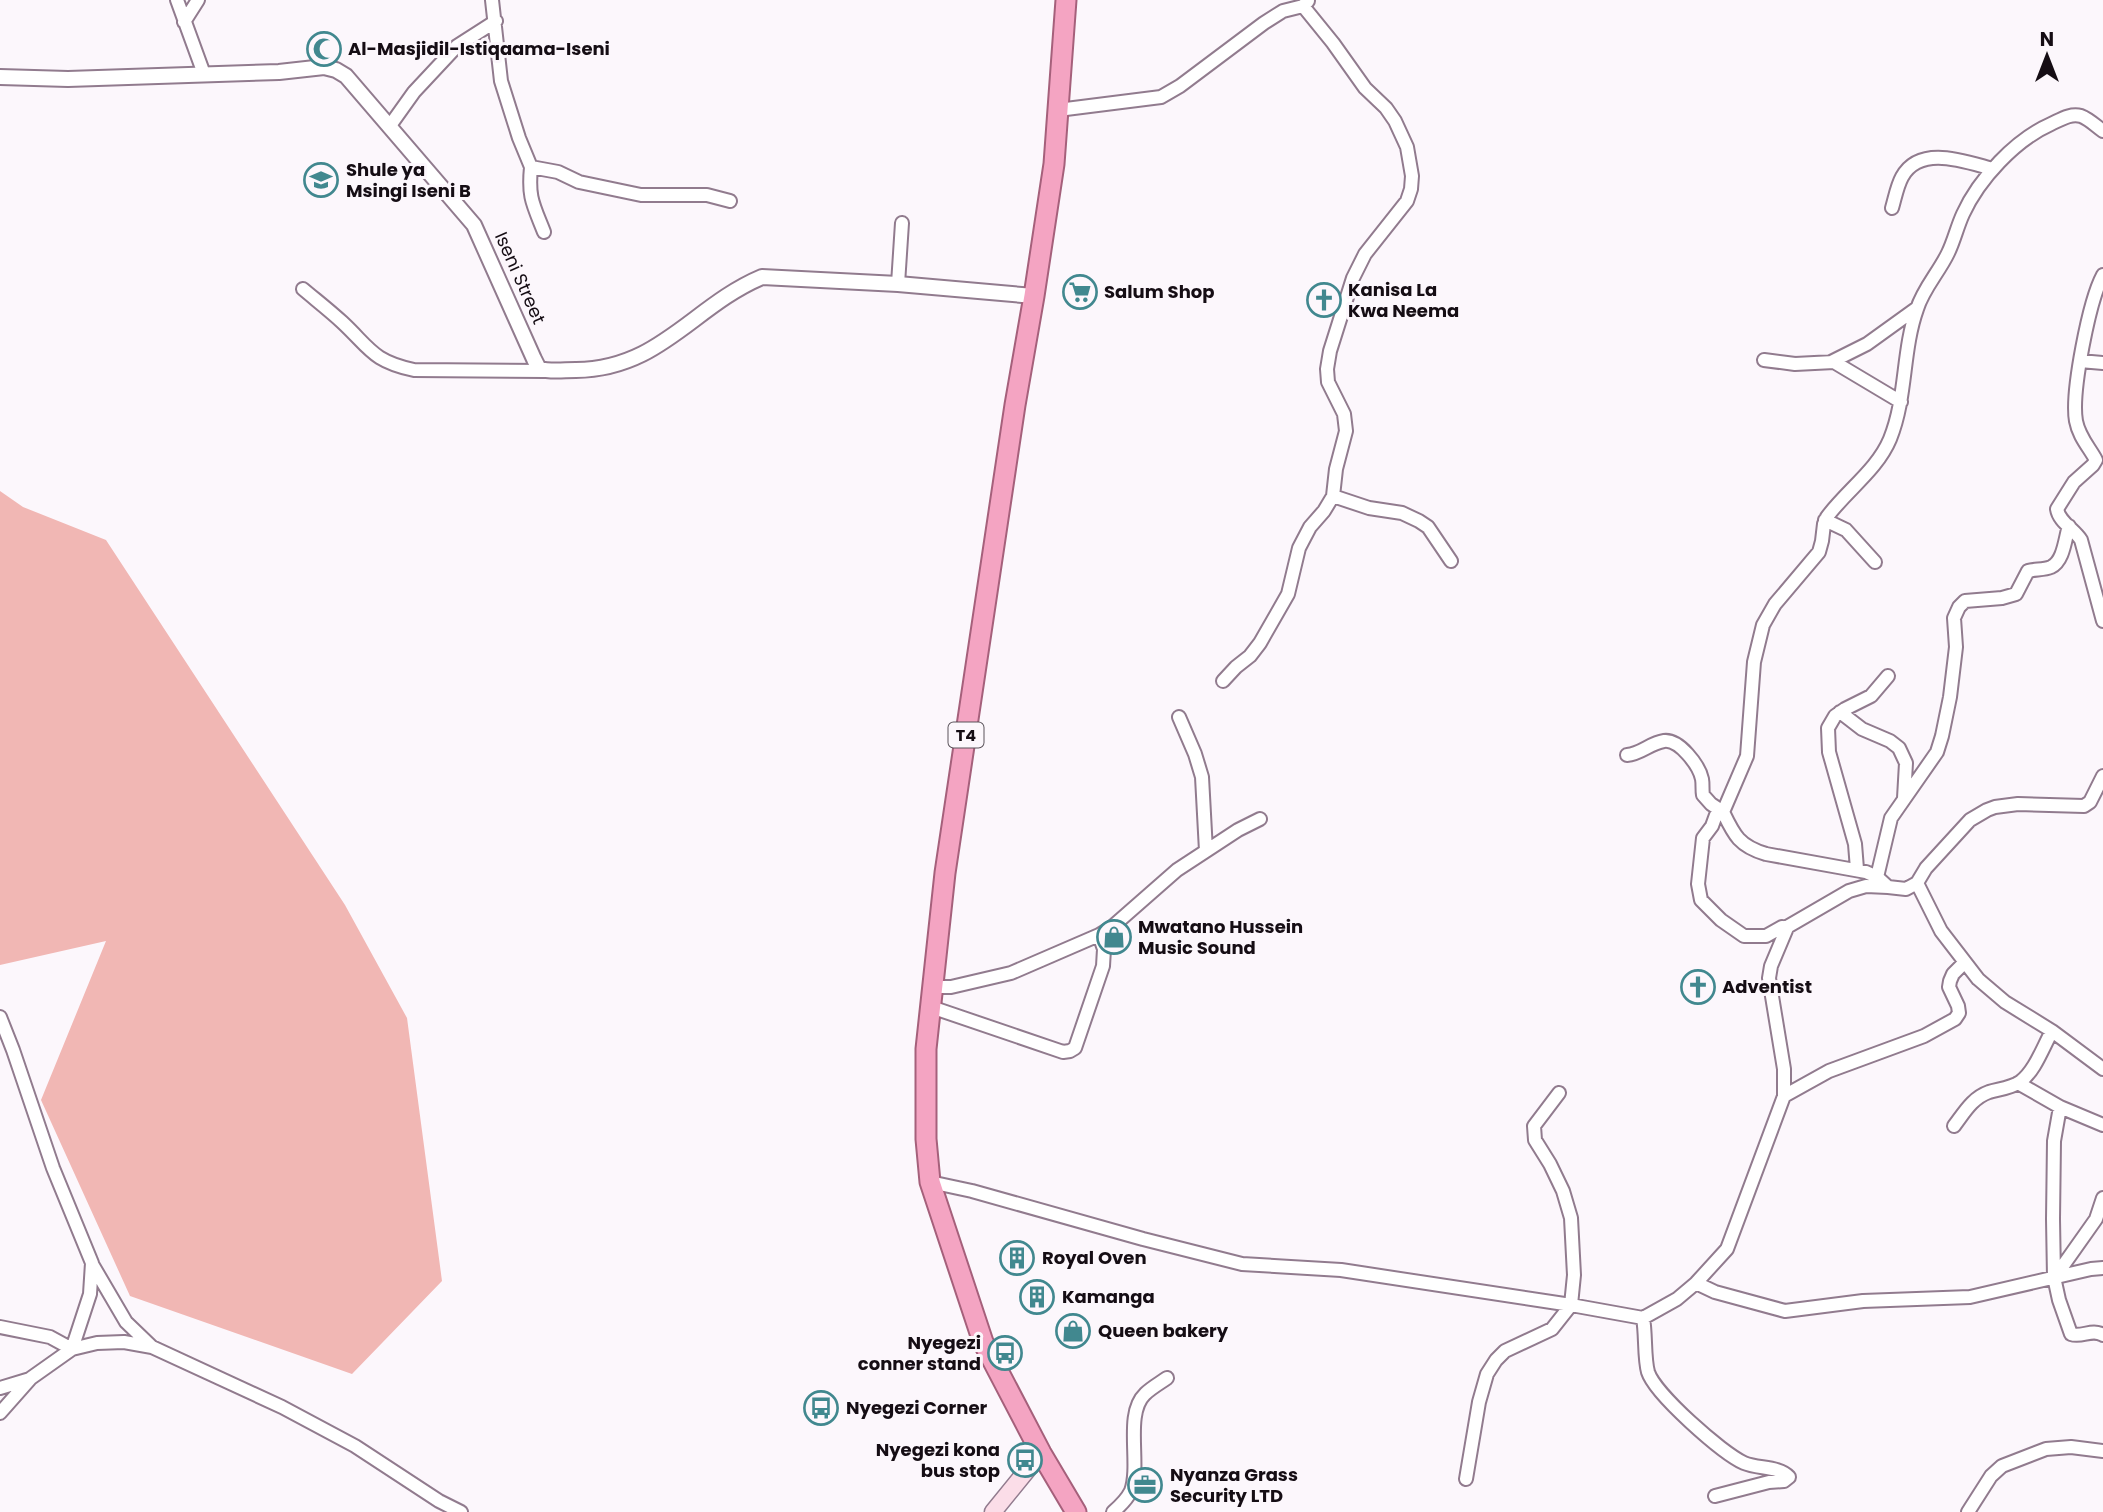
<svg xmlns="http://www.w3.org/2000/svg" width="2103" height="1512" font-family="Poppins,sans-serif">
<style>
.forest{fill:#f1b7b4}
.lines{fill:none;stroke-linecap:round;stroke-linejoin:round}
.minor-casing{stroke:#917b8e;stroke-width:16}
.tertiary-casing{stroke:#917b8e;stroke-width:18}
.secondary-casing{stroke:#917b8e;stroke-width:19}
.trunk-casing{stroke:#a5607b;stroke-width:23}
.minor{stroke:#fff;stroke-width:12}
.tertiary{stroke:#fff;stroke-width:14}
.secondary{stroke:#fbdde8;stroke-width:16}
.trunk{stroke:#f4a4c2;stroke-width:19}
.labels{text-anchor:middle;stroke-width:6;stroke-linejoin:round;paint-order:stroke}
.shield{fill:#fcf7fc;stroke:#5a535a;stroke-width:2}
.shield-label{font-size:16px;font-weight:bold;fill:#150d14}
.poi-label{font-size:18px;font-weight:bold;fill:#150d14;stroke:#fcf7fc;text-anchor:start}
.street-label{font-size:18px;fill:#150d14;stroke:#fcf7fc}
</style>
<rect width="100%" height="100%" fill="#fcf7fc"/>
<path class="forest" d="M0 491 23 507 106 540 345 905 407 1018 442 1281 352 1374 130 1296 41 1100 106 941 0 965Z"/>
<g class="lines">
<g class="minor-casing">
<path id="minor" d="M177 0 204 74
M492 0 501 81 519 138 531 167 558 172 579 182 641 195H707L730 201
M184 22 198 0
M1058 110 1161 97 1180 86 1264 23 1283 11 1303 6 1308 1
M389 127 414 92 457 46 496 21
M2103 131C2096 126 2089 119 2081 116 2070 113 2060 120 2051 124 2015 140 1979 179 1963 214 1957 227 1954 241 1948 253 1939 272 1923 289 1917 309 1902 351 1907 397 1890 439 1877 470 1847 490 1827 517L1824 524 1822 541 1819 552 1775 604 1763 625 1754 662 1747 756 1723 812C1734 835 1739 846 1766 854L1866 872 1877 877 1888 887 1906 889 1917 883 1926 868 1970 820 1987 810 1995 807 2018 804 2084 806 2090 802 2103 776
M531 167C528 198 533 204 544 232
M1892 208C1895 198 1897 186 1902 177 1920 144 1966 162 1993 169
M2103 275C2089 301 2071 393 2076 421 2079 437 2089 447 2096 460L2093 465 2074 482 2057 509C2059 522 2074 529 2081 540L2103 621
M898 284 902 223
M303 289C316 300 329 310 342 322 370 348 372 361 414 370L545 371
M1764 360 1795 364 1834 362 1901 402
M2080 361 2103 363
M1831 362 1867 344 1917 308
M1333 496 1369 508 1402 513 1419 521 1428 527 1451 561
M1825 520 1846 530 1875 562
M1223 681 1236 667 1250 656 1260 643 1288 594 1299 548 1310 527 1324 511 1333 496 1336 469 1346 431 1344 414 1328 382 1327 369 1330 351 1353 278 1365 254 1407 201 1411 189 1412 176 1407 147 1395 121 1386 108 1365 88 1333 43 1303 6
M1840 712 1862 729 1890 741 1899 748 1906 763 1904 798
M1206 851 1238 830 1260 819
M1857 869 1855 844 1829 752 1828 728 1835 716 1845 709 1871 696 1888 676
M1877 877 1891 818 1937 752 1942 736 1950 697 1956 647 1954 618 1959 607 1965 601 2002 598 2016 594 2028 571C2035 569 2044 570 2051 567 2064 561 2065 538 2069 526
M1917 883 1941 931 1978 979 2005 1002 2052 1031 2103 1069
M1787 927 1849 891 1866 886 1888 887
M933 987H951L1011 973 1099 935 1112 927 1177 870 1206 851 1202 777 1195 754 1179 717
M931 1007 1063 1052 1070 1051 1075 1048 1103 966 1104 949 1099 935
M0 1017 13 1050 53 1168 92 1263 90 1294 72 1349 50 1337 0 1327
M2018 1083 2060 1107 2103 1125
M1784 1096 1829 1071 1924 1036 1955 1019 1959 1013 1958 1006 1949 987 1950 981 1953 974 1965 962
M2060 1107 2054 1141 2053 1219 2054 1277 2059 1300 2071 1334C2082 1338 2092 1328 2103 1335
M1954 1126C1964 1113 1972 1098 1989 1092 1999 1089 2011 1088 2020 1082 2035 1071 2043 1047 2052 1031
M930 1182 972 1191 1143 1239 1242 1264 1341 1270 1571 1305 1643 1318 1677 1299 1696 1283 1727 1249 1784 1096V1069L1769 978 1771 966 1787 928 1782 927 1766 936H1744L1721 920 1701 900 1698 884 1703 838 1712 826 1716 815 1723 812 1711 804 1703 795C1702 790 1703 784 1702 779 1699 765 1679 739 1664 741 1650 743 1641 754 1627 755
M92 1264 126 1322 152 1347
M2055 1277 2096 1219 2103 1198
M1696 1283 1715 1292 1785 1311 1863 1301 1970 1297 2091 1269 2103 1268
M1643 1318C1646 1334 1644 1358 1648 1372 1655 1394 1722 1453 1744 1463 1758 1469 1779 1466 1789 1477L1784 1481 1769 1482 1715 1496
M0 1388 30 1379
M0 1413 31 1378 72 1349 97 1343 124 1342 152 1347 282 1407 355 1446 439 1501 461 1512
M1466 1479 1479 1402 1487 1374 1496 1360 1505 1351 1552 1329 1571 1305 1574 1275 1571 1218 1563 1191 1550 1164 1535 1140 1534 1126 1559 1093
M1113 1512C1120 1506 1127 1499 1131 1491 1141 1464 1124 1414 1145 1394 1151 1388 1160 1383 1167 1378
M1968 1512 1991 1476 2002 1466 2046 1449 2071 1447 2103 1451"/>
</g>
<g class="tertiary-casing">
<path id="tertiary" d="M0 77 68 79 279 72 324 67 336 70 346 76 474 225 534 359 539 369C551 372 564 370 576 370 660 369 693 306 762 277L898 284 1034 296"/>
</g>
<g class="secondary-casing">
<path id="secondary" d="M993 1512 1041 1453"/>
</g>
<g class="trunk-casing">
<path id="trunk" d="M1066 0 1054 164 1034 296 1015 405 945 873 926 1049V1139L930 1182 983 1342 1041 1453 1076 1512"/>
</g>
<use href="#minor" class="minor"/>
<use href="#tertiary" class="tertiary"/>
<use href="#secondary" class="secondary"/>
<use href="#trunk" class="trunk"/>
</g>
<defs>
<g id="mosque-ring" transform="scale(1.75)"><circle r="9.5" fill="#fcf7fc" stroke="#41888f" stroke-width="1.5"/><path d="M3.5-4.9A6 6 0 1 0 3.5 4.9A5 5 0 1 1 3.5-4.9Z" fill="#41888f"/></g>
<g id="school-ring" transform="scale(1.75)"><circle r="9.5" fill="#fcf7fc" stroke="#41888f" stroke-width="1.5"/><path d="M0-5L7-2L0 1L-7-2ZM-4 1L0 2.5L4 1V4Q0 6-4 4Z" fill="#41888f"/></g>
<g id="supermarket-ring" transform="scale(1.75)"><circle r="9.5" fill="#fcf7fc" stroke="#41888f" stroke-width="1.5"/><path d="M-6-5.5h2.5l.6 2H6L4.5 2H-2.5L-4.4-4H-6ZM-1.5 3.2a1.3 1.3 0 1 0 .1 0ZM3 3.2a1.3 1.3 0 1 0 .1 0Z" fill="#41888f"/></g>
<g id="church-ring" transform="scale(1.75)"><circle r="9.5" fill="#fcf7fc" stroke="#41888f" stroke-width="1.5"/><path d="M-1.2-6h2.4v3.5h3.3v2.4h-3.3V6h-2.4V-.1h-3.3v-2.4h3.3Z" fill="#41888f"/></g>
<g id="shop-ring" transform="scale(1.75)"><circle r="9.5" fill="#fcf7fc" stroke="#41888f" stroke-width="1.5"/><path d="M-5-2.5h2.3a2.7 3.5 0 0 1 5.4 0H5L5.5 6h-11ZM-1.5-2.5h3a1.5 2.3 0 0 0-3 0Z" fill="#41888f"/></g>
<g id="building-ring" transform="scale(1.75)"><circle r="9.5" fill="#fcf7fc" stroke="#41888f" stroke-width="1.5"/><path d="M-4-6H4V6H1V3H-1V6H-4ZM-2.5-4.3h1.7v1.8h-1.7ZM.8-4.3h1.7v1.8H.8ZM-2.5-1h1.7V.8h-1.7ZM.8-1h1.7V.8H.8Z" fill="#41888f"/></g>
<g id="bus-ring" transform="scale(1.75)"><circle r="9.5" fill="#fcf7fc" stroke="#41888f" stroke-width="1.5"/><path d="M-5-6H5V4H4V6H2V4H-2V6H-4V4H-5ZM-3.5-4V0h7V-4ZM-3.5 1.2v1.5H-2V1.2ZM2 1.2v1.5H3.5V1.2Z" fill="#41888f"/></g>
<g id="office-ring" transform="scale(1.75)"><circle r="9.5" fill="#fcf7fc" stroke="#41888f" stroke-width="1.5"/><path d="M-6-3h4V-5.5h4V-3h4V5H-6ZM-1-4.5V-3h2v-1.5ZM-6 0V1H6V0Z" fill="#41888f"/></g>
</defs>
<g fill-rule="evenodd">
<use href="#mosque-ring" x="324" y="49"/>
<use href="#school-ring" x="321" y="180"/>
<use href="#supermarket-ring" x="1080" y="292"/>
<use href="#church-ring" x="1324" y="300"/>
<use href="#shop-ring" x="1114" y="937"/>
<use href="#church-ring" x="1698" y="987"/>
<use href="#building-ring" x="1017" y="1258"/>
<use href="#building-ring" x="1037" y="1297"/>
<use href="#shop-ring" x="1073" y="1331"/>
<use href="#bus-ring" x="1005" y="1353"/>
<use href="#bus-ring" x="821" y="1408"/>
<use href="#bus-ring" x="1025" y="1460"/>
<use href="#office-ring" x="1145" y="1485"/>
</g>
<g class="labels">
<rect class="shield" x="948.5" y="722.5" width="35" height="25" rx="5"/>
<g class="shield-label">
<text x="966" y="741">T4</text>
</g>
<g class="poi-label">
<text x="348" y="55">Al-Masjidil-Istiqaama-Iseni</text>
<text x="346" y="176">Shule ya<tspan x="346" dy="21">Msingi Iseni B</tspan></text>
<text x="1348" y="296">Kanisa La<tspan x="1348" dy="21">Kwa Neema</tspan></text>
<text x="1104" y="298">Salum Shop</text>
<text x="1138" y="933">Mwatano Hussein<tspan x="1138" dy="21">Music Sound</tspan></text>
<text x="1722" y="993">Adventist</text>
<text x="1042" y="1264">Royal Oven</text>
<text x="1062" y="1303">Kamanga</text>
<text x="1098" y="1337">Queen bakery</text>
<text x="981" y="1349" text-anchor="end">Nyegezi<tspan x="981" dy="21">conner stand</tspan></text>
<text x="846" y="1414">Nyegezi Corner</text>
<text x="1000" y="1456" text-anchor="end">Nyegezi kona<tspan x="1000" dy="21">bus stop</tspan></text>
<text x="1170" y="1481">Nyanza Grass<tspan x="1170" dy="21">Security LTD</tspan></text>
</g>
<g class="street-label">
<text transform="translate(520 278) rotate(66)" y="6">Iseni Street</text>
</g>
</g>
<g transform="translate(2047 56)" stroke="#fcf7fc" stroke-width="5" paint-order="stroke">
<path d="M0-5L12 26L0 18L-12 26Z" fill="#150d14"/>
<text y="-10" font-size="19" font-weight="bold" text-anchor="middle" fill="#150d14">N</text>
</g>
</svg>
